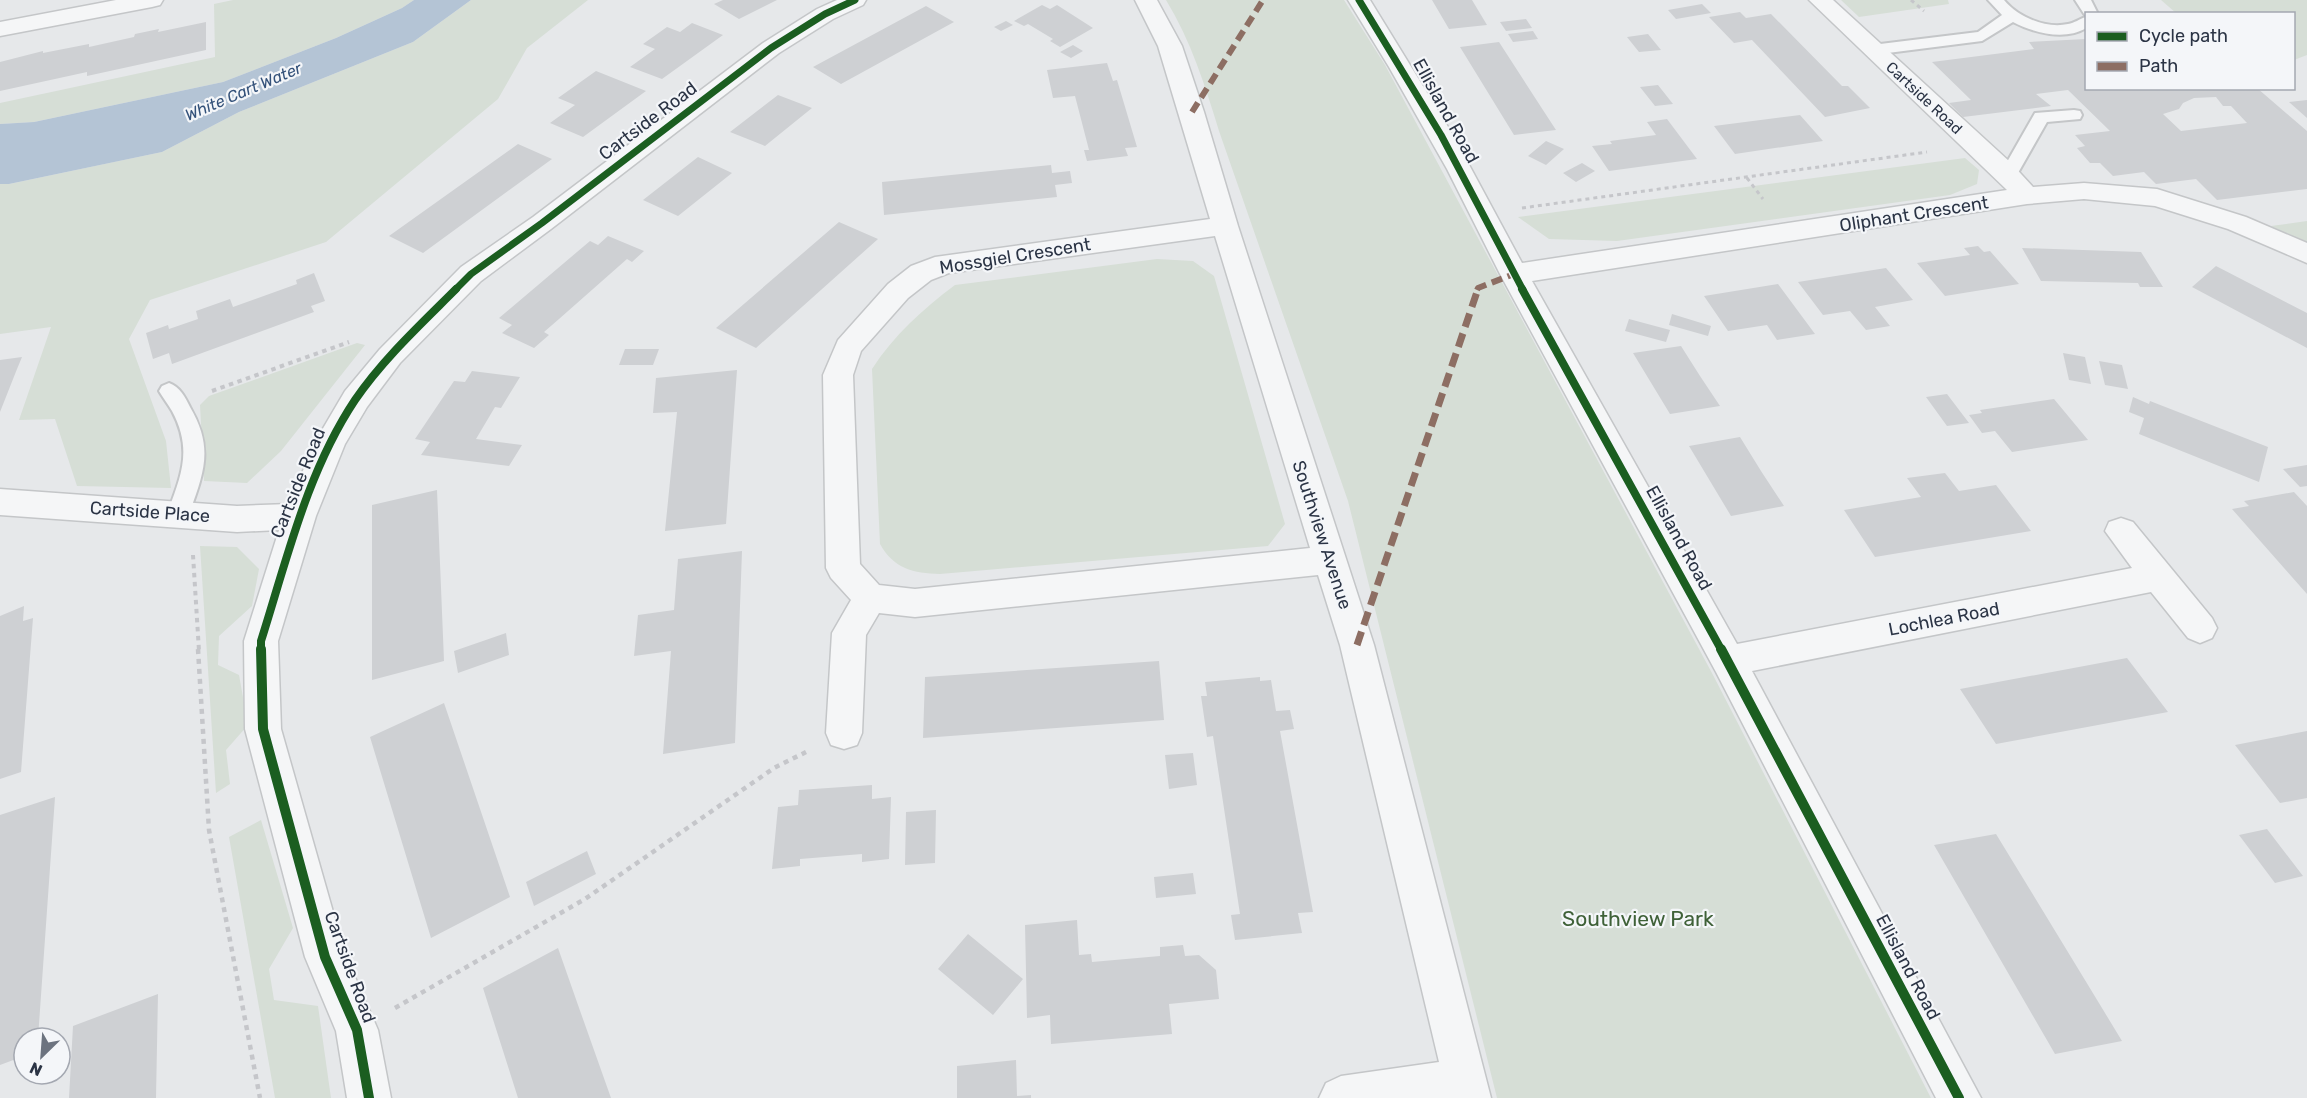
<svg xmlns="http://www.w3.org/2000/svg" width="2307" height="1098" font-family="Rubik,sans-serif">
<style>
.green{fill:#d6ded6}
.water{fill:#b4c4d5}
.building{fill:#ced0d3;fill-rule:evenodd}
.lines{fill:none;stroke-linecap:round;stroke-linejoin:round}
.service-casing{stroke:#c4c6c8;stroke-width:4}
.minor-casing{stroke:#c4c6c8;stroke-width:3}
.path-far2{stroke:#c5c6ca;stroke-width:3;stroke-dasharray:4 4;stroke-linecap:butt}
.path-far1{stroke:#c5c6ca;stroke-width:4;stroke-dasharray:4.5 4.5;stroke-linecap:butt}
.path{stroke:#c5c6ca;stroke-width:4.5;stroke-dasharray:5 5;stroke-linecap:butt}
.service{fill:#f5f6f7;fill-rule:evenodd}
.minor{fill:#f5f6f7;fill-rule:evenodd}
.quiet-far1{stroke:#8d6e63;stroke-width:6;stroke-dasharray:11 6;stroke-linecap:butt}
.quiet{stroke:#8d6e63;stroke-width:7;stroke-dasharray:14 7;stroke-linecap:butt}
.cycleway-far2-casing{stroke:#f4f6f9;stroke-width:10}
.cycleway-far1-casing{stroke:#f4f6f9;stroke-width:12}
.cycleway-casing{stroke:#f4f6f9;stroke-width:14}
.cycleway-far2{stroke:#1b5e20;stroke-width:7}
.cycleway-far1{stroke:#1b5e20;stroke-width:8}
.cycleway{stroke:#1b5e20;stroke-width:10}
.labels{text-anchor:middle;stroke-width:4.5;stroke-linejoin:round;paint-order:stroke}
.far-street-label{font-size:15px;fill:#2b3445;stroke:#f4f6f9}
.far-water-label{font-size:16px;font-style:italic;fill:#34527a;stroke:#f4f6f9}
.street-label{font-size:18px;fill:#2b3445;stroke:#f4f6f9}
.near-park-label{font-size:21px;fill:#3f6138;stroke:#f4f6f9}
</style>
<rect width="100%" height="100%" fill="#e6e8ea"/>
<path class="green" d="M233 0H414L402 8 336 38 223 82 34 122 0 124V103L215 57 214 4Z
M471 0H588L527 48 498 99 326 242 150 300 129 339 166 441 171 488 77 486 55 419 19 420 51 327 0 334V184H9L162 152 239 112 413 42Z
M1166 0H1344L1385 65 1713 675 1931 1098H1497L1348 501 1219 131C1205 85 1191 41 1166 0Z
M1841 0H1948L1949 4 1859 17Z
M2161 0H2307V55L2294 60V14L2176 13Z
M1965 158 1979 170 1977 184 1950 195 1617 241 1549 239 1518 217Z
M2307 221V244L2271 226Z
M1157 259 1193 261 1214 276 1285 524 1268 546 940 574C913 573 894 569 880 544L872 369C894 335 923 309 955 285Z
M357 343 365 345 281 451 247 483 204 481 200 405 209 396Z
M200 546 237 547 259 569 252 606 219 636 218 665 239 675 248 725 226 750 230 784 216 793Z
M261 820 293 928 269 969 274 1000 318 1006 331 1098H275L229 837Z"/>
<path class="water" d="M414 0H471L413 42 239 112 162 152 9 184H0V124L34 122 223 82 336 38 402 8Z"/>
<path class="building" d="M723 0H777L739 19 714 4Z
M1432 0H1472L1487 25 1449 29Z
M1702 4 1711 13 1676 19 1668 10Z
M1042 5 1050 9 1057 5 1093 28 1060 47 1050 41 1053 39 1028 24 1024 26 1014 21Z
M926 6 954 22 841 84 813 67Z
M1740 12 1746 18 1771 14 1842 86H1848L1870 108 1825 117 1752 40 1734 43 1709 17Z
M1526 19 1532 28 1506 31 1500 22Z
M1006 21 1013 25 1001 31 994 27Z
M206 22V50L87 76V72L0 91V62L43 51V53L89 44V47L134 37 135 34 159 29 158 32Z
M692 23 723 35 662 79 630 67 655 49 643 44 667 27 680 32Z
M1533 31 1538 39 1513 42 1508 34Z
M1648 34 1661 50 1639 52 1627 37Z
M2086 39V88H2257L2307 131V189L2217 200 2196 179 2156 184 2144 172 2113 176 2100 163H2090L2077 148 2085 146 2075 135 2110 131 2068 90 2036 94 2051 106 1963 117 1949 103 1971 100 1932 62 2034 49 2029 42ZM2216 97 2223 106H2231L2247 123 2181 131 2163 114 2179 109 2183 103 2194 98Z
M1499 42 1541 107 1556 130 1514 135 1460 47Z
M1073 45 1083 51 1071 58 1060 52Z
M1107 63 1113 81 1117 80 1137 147 1125 148 1128 156 1087 161 1084 150H1089L1075 96 1053 98 1047 70Z
M596 71 646 91 583 137 550 123 575 105 558 98Z
M1658 85 1673 104 1655 106 1640 87Z
M778 95 812 108 765 146 730 132Z
M2307 100V118L2289 102Z
M1800 115 1823 141 1735 154 1714 126Z
M1667 119 1697 159 1609 171 1592 146 1612 144 1610 141 1656 135 1647 122Z
M1546 141 1564 149 1546 165 1528 156Z
M518 144 552 159 423 253 389 236Z
M698 157 732 173 678 216 643 200Z
M1582 163 1595 171 1576 182 1563 173Z
M1051 165 1052 173 1070 171 1072 183 1055 185 1057 197 884 215 882 182Z
M839 222 878 239 756 348 716 328Z
M608 236 644 251 632 262 627 259 559 319 544 332 549 335 534 348 502 333 512 325 499 318 590 241 598 245Z
M1978 246 1984 252 1990 251 2019 284 1945 296 1917 263 1970 255 1964 248Z
M2022 248 2141 252 2163 287H2140L2138 283 2041 281Z
M2216 266 2307 313V348L2192 287Z
M1886 268 1913 300 1875 307 1890 326 1866 330 1850 311 1823 315 1798 282Z
M314 273 325 301 311 306 314 312 172 364 169 353 153 359 146 333 168 325 169 329 198 319 196 311 230 299 233 307 297 284 296 280Z
M1778 284 1815 334 1777 340 1767 325 1728 331 1704 296Z
M1672 314 1711 326 1708 336 1669 325Z
M1629 319 1670 330 1666 342 1625 331Z
M1681 346 1700 376 1720 406 1670 414 1633 353Z
M625 349H659L653 365H619Z
M2063 353 2085 357 2091 384 2069 380Z
M22 357 17 369 0 412V360Z
M2099 361 2122 365 2128 389 2105 385Z
M737 370 726 524 665 531 677 412 653 413 656 378Z
M472 371 520 377 501 408 495 407 476 439 522 445 509 466 421 455 430 442 415 439 454 381 465 382Z
M1947 394 1969 423 1947 426 1926 397Z
M2133 397 2149 404 2150 401 2268 447 2259 482 2139 434 2144 418 2129 412Z
M2054 399 2088 440 2012 452 1995 431 1982 433 1969 415 1982 413 1980 410Z
M1740 437 1761 471 1784 506 1731 516 1689 446Z
M2307 465V486L2300 487 2283 469Z
M1945 473 1959 491 1996 485 2031 531 1875 557 1844 510 1921 497 1907 478Z
M437 490 444 661 372 680V505Z
M2294 492 2307 506V594L2232 509 2249 506 2244 501Z
M742 551 735 743 663 754 671 651 634 656 638 615 674 610 678 559Z
M24 606 23 621 33 618 21 772 0 779V616Z
M506 633 509 655 458 673 454 651Z
M2127 658 2168 712 1996 744 1960 689Z
M1159 661 1164 720 923 738 925 677Z
M1260 677V681L1271 680 1276 711 1290 710 1294 729 1280 731 1313 912 1298 913 1302 933 1235 940 1231 915 1240 914 1213 736 1207 737 1201 696H1207L1205 682Z
M444 703 510 897 431 938 370 737Z
M2307 731V798L2280 803 2235 745Z
M1193 753 1197 785 1169 789 1165 755Z
M872 785V799L891 797 889 859 862 862V854L800 859V866L772 869 778 807 798 805 799 790Z
M55 797 38 1038H24V1056L0 1065V815Z
M936 810 935 863 905 865 906 812Z
M2267 829 2303 876 2275 883 2239 835Z
M1996 834 2088 985 2122 1041 2055 1054 1934 845Z
M587 851 596 874 534 906 526 882Z
M1193 873 1196 894 1156 898 1154 877Z
M1077 920 1079 955 1091 954 1092 962 1160 956V947L1183 945 1185 956 1199 955 1216 970 1219 999 1169 1004 1172 1034 1051 1044 1050 1015 1027 1018 1025 925Z
M968 934 1023 979 993 1015 938 969Z
M558 948 578 1005 611 1098H518L483 988Z
M158 994 156 1098H69L73 1026Z
M1016 1060 1017 1096 1031 1095V1098H957V1066Z"/>
<g class="lines">
<g class="service-casing">
<path id="service" d="M1988 0H2004C2018 17 2046 29 2068 24 2075 23 2079 19 2086 17L2075 0H2091L2098 14H2086V28C2065 41 2034 33 2013 22L1982 41 1872 55 1864 50 1872 45 1978 32 2002 15Z
M2074 110 2080 111 2082 115 2080 119 2047 122 2014 180H2002L1999 176 2035 113Z
M169 383C180 387 185 397 190 407 214 448 204 472 189 514L186 520 178 523 170 520 167 514C181 476 193 450 172 411 168 404 163 398 159 391L162 386Z"/>
</g>
<g class="minor-casing">
<path id="minor" d="M116 0H163L160 5 152 7 0 36V22Z
M837 0H866L863 5 833 19 779 53 551 229 481 281 400 363 367 407 345 444 316 516 278 641 281 729 345 954 378 1030 391 1098H347L336 1031 305 957 245 729 244 641 279 530 237 532 0 515V489L237 506 289 504 315 442 345 391 380 349 461 267 533 217 763 43 817 9Z
M1135 0H1157L1182 46 1204 112 1238 226 1374 645 1491 1098H1319L1326 1083 1341 1076 1439 1062 1340 645 1318 575 915 617 879 613 866 635 862 733 857 745 844 749 831 745 826 733 832 633 851 600 831 578 826 568 823 375 838 340 888 284 911 266 935 257 1210 219 1158 46ZM1215 236 1310 548 915 589 879 585 860 564 853 375 861 351 908 298 931 280 949 273Z
M1348 0H1370L1453 135 1522 263 2007 190 1809 0H1833L2010 162 2033 187 2084 183 2157 189 2246 217 2307 243V263L2228 229 2155 206 2084 199 2027 204 1532 281 1737 644 2132 568 2105 531 2109 522 2121 518 2133 522 2212 618 2217 628 2212 638 2200 643 2188 638 2151 592 1752 671 1981 1098H1936L1716 672 1500 274 1447 169 1389 67Z"/>
</g>
<path class="path-far2" d="M1911 0 1924 11
M1747 178 1763 199
M1522 208 1927 152"/>
<path class="path-far1" d="M212 391 349 342
M193 555 199 651"/>
<path class="path" d="M198 649 209 830 260 1098
M395 1008 585 899 774 768 806 752"/>
<use href="#service" class="service"/>
<use href="#minor" class="minor"/>
<path class="quiet-far1" d="M1192 112 1263 0
M1477 290 1478 288 1514 274"/>
<path class="quiet" d="M1357 645 1478 289"/>
<g class="cycleway-far2-casing">
<path id="cycleway-far2" d="M1359 0 1441 135 1523 290
M455 290 471 274 542 223 771 48 825 14 855 0"/>
</g>
<g class="cycleway-far1-casing">
<path id="cycleway-far1" d="M1522 289 1722 651
M261 651V641C287 559 307 472 355 400 383 359 421 324 456 289"/>
</g>
<g class="cycleway-casing">
<path id="cycleway" d="M261 649 263 729 325 957 357 1030 369 1098
M1721 649 1959 1098"/>
</g>
<use href="#cycleway-far2" class="cycleway-far2"/>
<use href="#cycleway-far1" class="cycleway-far1"/>
<use href="#cycleway" class="cycleway"/>
</g>
<g class="labels">
<g class="far-street-label">
<text transform="translate(1924 98) rotate(43)" y="5">Cartside Road</text>
</g>
<g class="far-water-label">
<text transform="translate(243 91) rotate(-23)" y="6">White Cart Water</text>
</g>
<g class="street-label">
<text transform="translate(1446 111) rotate(61)" y="6">Ellisland Road</text>
<text transform="translate(648 121) rotate(-37)" y="6">Cartside Road</text>
<text transform="translate(1914 214) rotate(-9)" y="6">Oliphant Crescent</text>
<text transform="translate(1015 256) rotate(-9)" y="6">Mossgiel Crescent</text>
<text transform="translate(298 483) rotate(-68)" y="6">Cartside Road</text>
<text transform="translate(150 512) rotate(4)" y="6">Cartside Place</text>
<text transform="translate(1322 535) rotate(72)" y="6">Southview Avenue</text>
<text transform="translate(1679 538) rotate(61)" y="6">Ellisland Road</text>
<text transform="translate(1944 619) rotate(-11)" y="6">Lochlea Road</text>
<text transform="translate(350 967) rotate(70)" y="6">Cartside Road</text>
<text transform="translate(1908 967) rotate(62)" y="6">Ellisland Road</text>
</g>
<g class="near-park-label">
<text x="1638" y="926">Southview Park</text>
</g>
</g>
<rect x="2085" y="12" width="210" height="78" fill="#f4f6f9" stroke="#a4a8b1" stroke-width="1.5"/>
<rect x="2097" y="32" width="30" height="9" fill="#1b5e20" stroke="#a4a8b1" stroke-width="1.5"/>
<text x="2139" y="42" font-size="18" fill="#2b3445">Cycle path</text>
<rect x="2097" y="62" width="30" height="9" fill="#8d6e63" stroke="#a4a8b1" stroke-width="1.5"/>
<text x="2139" y="72" font-size="18" fill="#2b3445">Path</text>
<g transform="translate(42 1056) rotate(205)"><circle r="28" fill="#f4f6f9" stroke="#a4a8b1" stroke-width="1.5"/>
<path d="M0-4.5L10 22L0 15L-10 22Z" fill="#6c737f"/>
<text y="-9" font-size="16" font-weight="bold" text-anchor="middle" fill="#2b3445">N</text>
</g>
</svg>
